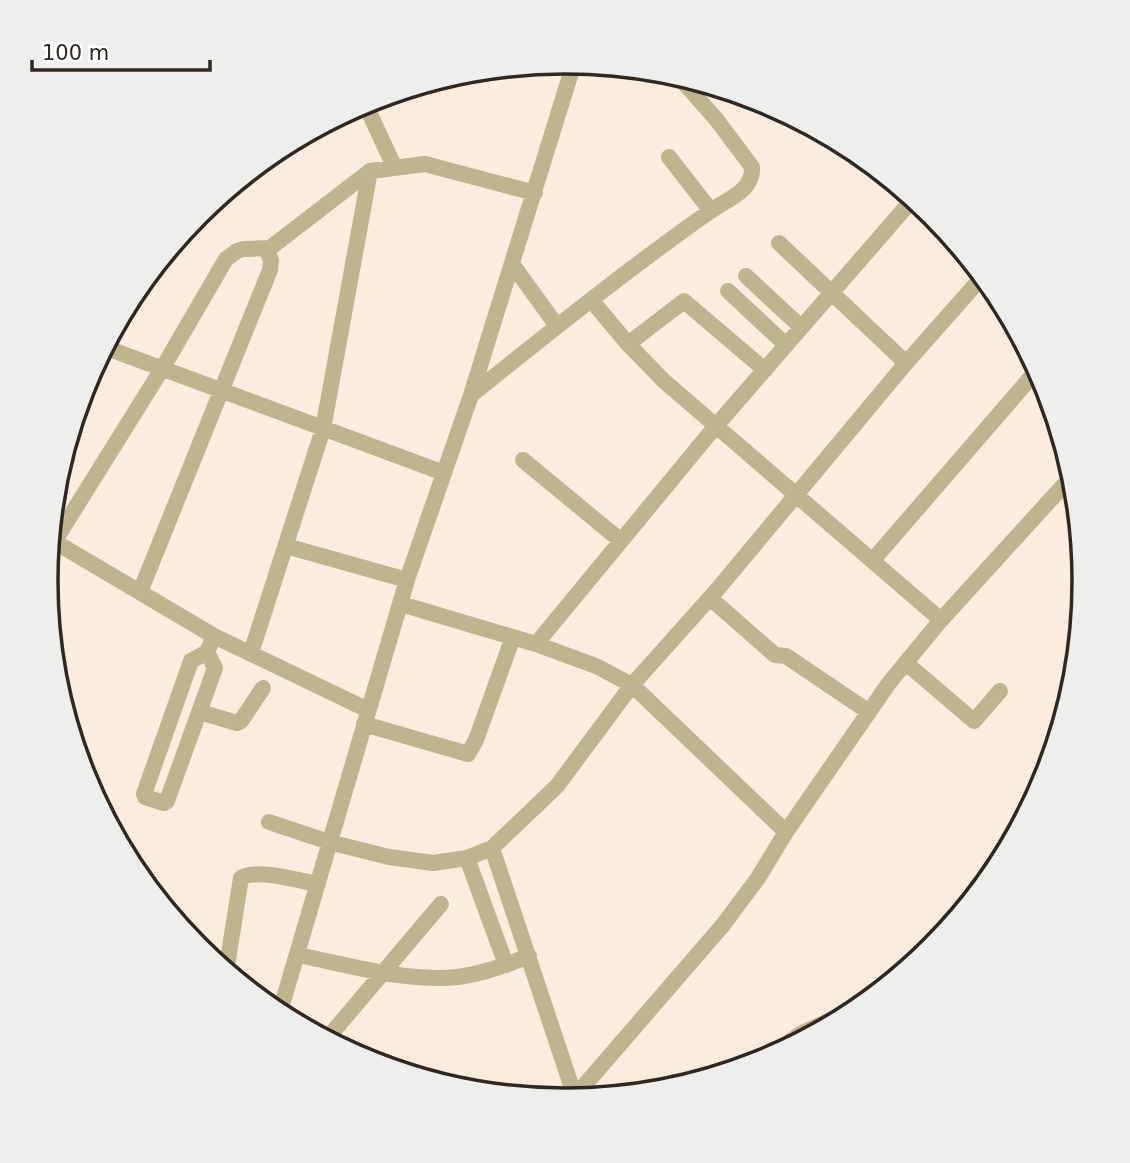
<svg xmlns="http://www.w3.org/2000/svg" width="1130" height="1163" font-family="'DejaVu Sans',sans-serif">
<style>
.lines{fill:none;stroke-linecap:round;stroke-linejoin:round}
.minor{stroke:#beb58f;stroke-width:16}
.rim{fill:none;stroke:#2f2821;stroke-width:3.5}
</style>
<rect width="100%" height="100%" fill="#fcecde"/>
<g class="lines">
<path class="minor" d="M366 106 395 168
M669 157 711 211
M779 243 906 363
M512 264 557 326
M746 276 801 327
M728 291 786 345
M592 301 628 344 664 381 941 620
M628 344 684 301 765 370
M104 347 444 473
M471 395C550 332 629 268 712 210 728 199 754 190 752 167L716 119 678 76
M523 460 621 541
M50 539 214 636 368 710
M54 542 162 369 226 259 237 251 243 249 270 248 370 171
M286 546 407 580
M873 560 1038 369
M140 592 270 270 271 260 266 249
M710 598 775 655 786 656 869 712
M401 604 536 644 596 666 632 685 786 832
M536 644 715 427 913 199
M207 652 215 668 167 801 164 803 145 797 144 794 191 661 207 652 214 636
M251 653 323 429 370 171 425 164 535 193
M906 663 974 721 1000 691
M200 712 237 723 241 721 263 688
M364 724 468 754 476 740 513 637
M269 822 329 842 389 857 433 863 467 858 492 848 557 786 632 685 716 591 906 363 983 276
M492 848 576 1100
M467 858 506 965
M298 955C349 965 404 982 457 977 482 974 506 965 529 956
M226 972 241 878C257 868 299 881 318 884
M279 1015 407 580 471 395 574 63
M326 1040 441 904
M766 1060 800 1034 864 1005
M559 1100 576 1095 723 925 758 878 786 832 889 683 941 620 1073 475"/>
</g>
<path d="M0 0H1130V1163H0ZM58 581a507 507 0 1 1 1014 0a507 507 0 1 1-1014 0Z" fill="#eeeeed" fill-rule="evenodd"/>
<path class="rim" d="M58 581a507 507 0 1 1 1014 0a507 507 0 1 1-1014 0Z"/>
<path d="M32 60v10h178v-10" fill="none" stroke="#2f2821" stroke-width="3.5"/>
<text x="42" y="60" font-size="21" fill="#2f2821" stroke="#ffffff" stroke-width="5" paint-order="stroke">100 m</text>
</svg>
